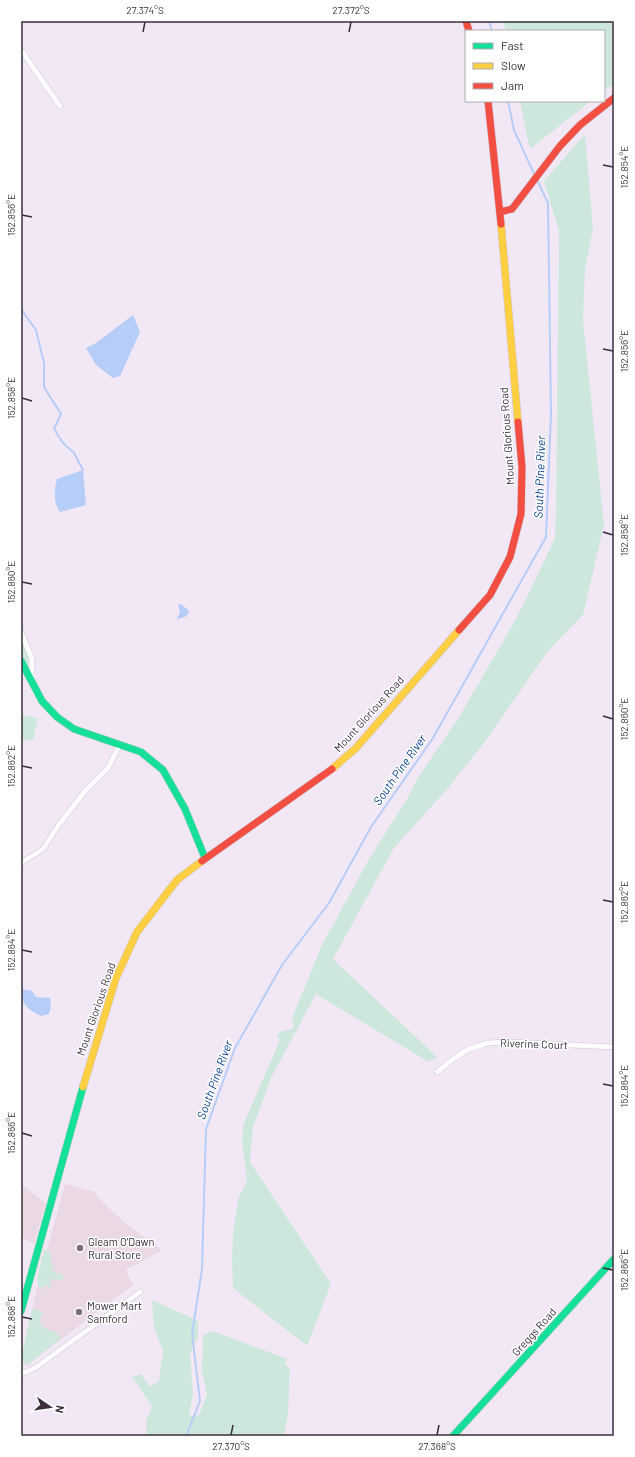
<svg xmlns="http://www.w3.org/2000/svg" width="635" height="1457" font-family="Barlow,sans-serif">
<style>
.commercial{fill:#ead8e4}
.green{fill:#cee7dd}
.water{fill:#b6cdf8}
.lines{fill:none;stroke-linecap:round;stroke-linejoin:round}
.stream{stroke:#b6cdf8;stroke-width:2}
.street-casing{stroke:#cec5d1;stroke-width:6}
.fast-casing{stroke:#cec5d1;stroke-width:8}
.slow-casing{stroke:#cec5d1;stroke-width:8}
.jam-casing{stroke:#cec5d1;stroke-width:8}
.street{stroke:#fdfcfe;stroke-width:5}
.fast{stroke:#16e098;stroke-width:7}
.slow{stroke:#ffcf43;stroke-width:7}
.jam{stroke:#f24e42;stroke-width:7}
.ticks{fill:none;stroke:#382f3b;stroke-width:1.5}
.poi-dot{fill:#79707c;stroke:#fff;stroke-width:1.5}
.labels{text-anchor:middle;stroke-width:3;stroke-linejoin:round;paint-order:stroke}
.street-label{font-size:11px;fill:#382f3b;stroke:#fff}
.poi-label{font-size:11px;fill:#382f3b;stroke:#fff;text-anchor:start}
.water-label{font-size:12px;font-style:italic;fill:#0b4492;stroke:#fff}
.neatline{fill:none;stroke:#382f3b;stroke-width:1.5}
.ticks-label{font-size:10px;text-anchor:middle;fill:#382f3b}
</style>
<rect width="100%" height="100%" fill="#f2e8f5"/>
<path class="commercial" d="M21 1184 46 1203 34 1244 21 1237Z
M65 1184 95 1192 102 1202 128 1225 162 1250 126 1270 133 1285 27 1365 22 1362V1354L40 1276Z"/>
<path class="green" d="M503 21H614V83L604 91V31H506Z
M520 101H591L530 149Z
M585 134 593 228 585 270 583 320 604 525 583 615 548 651 486 740 449 787 394 848 333 959 437 1057 429 1062 316 994 272 1076 253 1127 250 1162 331 1284 307 1346 233 1288 232 1261 233 1233 239 1196 247 1181 242 1142 243 1125 280 1040 277 1036C281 1030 285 1030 292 1030L294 1026 292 1018 322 945 369 859 407 799 419 776 459 717 490 664 518 615 551 547 555 536 556 515 559 231 544 181Z
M21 632 28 649 32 673 21 661Z
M21 715 38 718 33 741 21 739Z
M44 1249 50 1252 53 1271 58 1274 62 1273 63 1280 51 1279 50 1284 52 1288 44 1285 42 1290 39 1288 37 1278Z
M152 1300 198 1321V1337L190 1353 193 1394 189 1416 199 1415 207 1395 201 1368 202 1365 203 1335 213 1331 287 1359 285 1364 290 1368 288 1415 284 1436H147L146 1422 152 1406 132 1377 141 1374 150 1387 159 1381 163 1351 154 1328Z
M32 1308 43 1312 39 1323 43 1325 42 1327 55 1332 62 1338 27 1365 22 1362V1354Z"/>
<path class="water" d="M133 315 140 332 120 376 113 378 96 365 86 348 96 343Z
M83 470 86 505 60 512C53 502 54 490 57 479Z
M181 604 189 611 187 616 179 619 177 618 180 612 178 605Z
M21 989 32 991 36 997 50 998 51 1007 49 1014 41 1016C28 1010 21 1004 21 989Z"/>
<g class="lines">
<path class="stream" d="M489 21 492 31
M508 101 514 130 535 176
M21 309 36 330 44 363V387L61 414 54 429 63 443 74 453 83 470
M186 1436 200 1401 192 1334 202 1269 206 1129 235 1048 282 965 329 903 371 827 433 738 546 537 551 414 548 203 537 180"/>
<g class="street-casing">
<path id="street" d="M21 50 60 106
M21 632 32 659V680
M21 863 43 849 58 826 85 791 108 768 120 744
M437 1072 456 1057 469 1049 488 1043 508 1042 614 1047
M21 1374 35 1368 140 1292"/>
</g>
<g class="fast-casing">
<path id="fast" d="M21 661 42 701 57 717 74 729 141 752 163 770 185 809 205 858
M21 1311 83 1087
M453 1436 614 1259"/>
</g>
<g class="slow-casing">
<path id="slow" d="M501 224 518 422
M332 769 356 748 459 630
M83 1087 116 978 137 932 177 880 202 861"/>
</g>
<g class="jam-casing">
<path id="jam" d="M466 21 469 31
M488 101 501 224
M500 212 512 209 560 146 580 125 614 98
M459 630 490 595 510 557 521 514 522 467 518 422
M202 861 332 769"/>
</g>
<use href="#street" class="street"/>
<use href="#fast" class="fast"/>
<use href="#slow" class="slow"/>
<use href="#jam" class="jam"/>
</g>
<path class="ticks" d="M143 32 145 22M349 32 351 22M603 165 613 167M22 215 32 217M603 349 613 351M22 398 32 401M603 532 613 535M22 582 32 584M603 716 613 719M22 766 32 768M603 900 613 902M22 950 32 952M603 1084 613 1086M22 1133 32 1136M603 1268 613 1270M22 1317 32 1319M231 1435 233 1425M437 1435 439 1425"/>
<g class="poi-dot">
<circle cx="80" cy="1248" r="4"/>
<circle cx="79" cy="1312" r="4"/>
</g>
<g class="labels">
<g class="street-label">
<text transform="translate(507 436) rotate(-94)" y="4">Mount Glorious Road</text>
<text transform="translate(369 714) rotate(-48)" y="4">Mount Glorious Road</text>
<text transform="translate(96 1009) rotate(-71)" y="4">Mount Glorious Road</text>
<text transform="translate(534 1044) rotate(2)" y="4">Riverine Court</text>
<text transform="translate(534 1332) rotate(-48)" y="4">Greggs Road</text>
</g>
<g class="poi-label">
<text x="88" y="1246">Gleam O'Dawn<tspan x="88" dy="13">Rural Store</tspan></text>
<text x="87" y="1310">Mower Mart<tspan x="87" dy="13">Samford</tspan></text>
</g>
<g class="water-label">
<text transform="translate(540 477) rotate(-88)" y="4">South Pine River</text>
<text transform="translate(400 770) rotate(-55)" y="4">South Pine River</text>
<text transform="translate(215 1080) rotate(-70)" y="4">South Pine River</text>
</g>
</g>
<rect width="635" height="1457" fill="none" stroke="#ffffff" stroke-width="44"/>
<rect x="465" y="30" width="140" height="72" fill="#ffffff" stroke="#afacb1"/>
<rect x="473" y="43" width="20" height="6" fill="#16e098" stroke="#afacb1"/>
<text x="501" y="50" font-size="12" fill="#382f3b">Fast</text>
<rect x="473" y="63" width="20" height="6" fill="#ffcf43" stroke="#afacb1"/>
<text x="501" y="70" font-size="12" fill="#382f3b">Slow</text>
<rect x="473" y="83" width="20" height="6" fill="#f24e42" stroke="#afacb1"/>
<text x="501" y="90" font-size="12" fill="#382f3b">Jam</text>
<g transform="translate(50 1407) rotate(103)" stroke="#ffffff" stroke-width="3" paint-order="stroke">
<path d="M0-3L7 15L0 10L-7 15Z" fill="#382f3b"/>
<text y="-6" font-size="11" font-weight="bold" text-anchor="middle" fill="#382f3b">N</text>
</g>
<rect x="22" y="22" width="591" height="1413" class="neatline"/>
<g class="ticks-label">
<text x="145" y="14">27.374°S</text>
<text x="351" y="14">27.372°S</text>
<text transform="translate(624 167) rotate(-90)" y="4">152.854°E</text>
<text transform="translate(11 215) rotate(-90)" y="4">152.856°E</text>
<text transform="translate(624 351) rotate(-90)" y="4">152.856°E</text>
<text transform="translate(11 398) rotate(-90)" y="4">152.858°E</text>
<text transform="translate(624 535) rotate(-90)" y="4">152.858°E</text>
<text transform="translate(11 582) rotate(-90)" y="4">152.860°E</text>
<text transform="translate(624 719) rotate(-90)" y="4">152.860°E</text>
<text transform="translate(11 766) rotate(-90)" y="4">152.862°E</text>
<text transform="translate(624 902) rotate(-90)" y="4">152.862°E</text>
<text transform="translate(11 950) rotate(-90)" y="4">152.864°E</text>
<text transform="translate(624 1086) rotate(-90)" y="4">152.864°E</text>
<text transform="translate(11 1133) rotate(-90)" y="4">152.866°E</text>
<text transform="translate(624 1270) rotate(-90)" y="4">152.866°E</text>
<text transform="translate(11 1317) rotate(-90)" y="4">152.868°E</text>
<text x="231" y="1450">27.370°S</text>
<text x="437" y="1450">27.368°S</text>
</g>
</svg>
